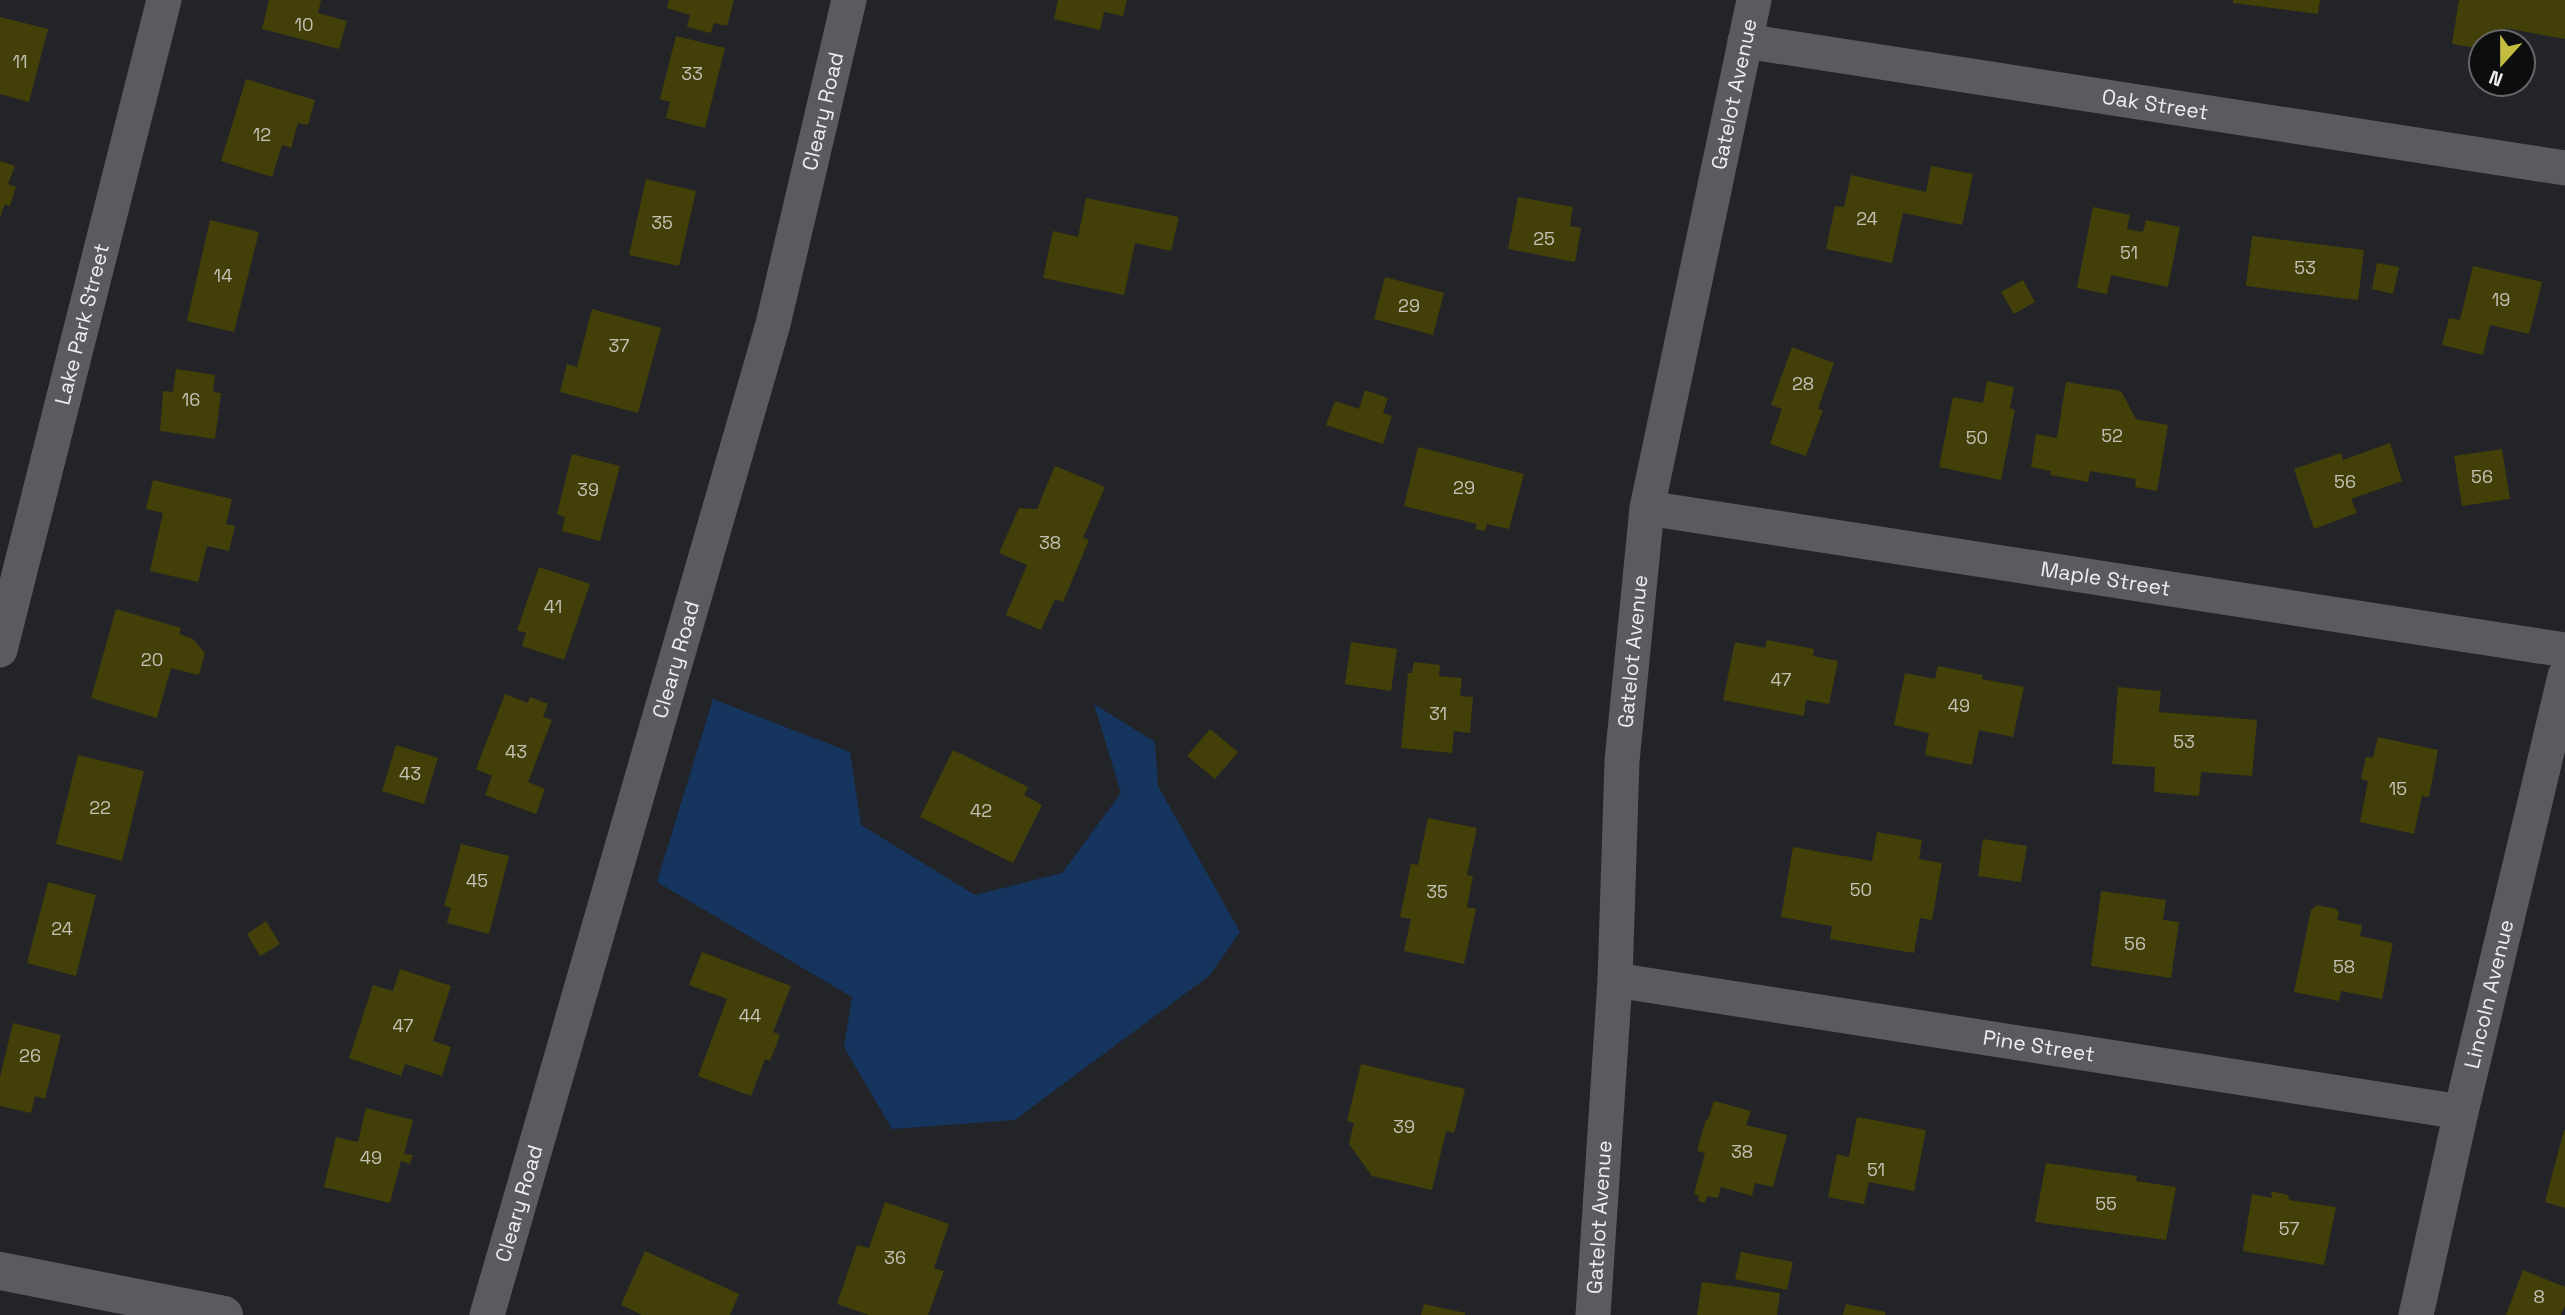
<svg xmlns="http://www.w3.org/2000/svg" width="2565" height="1315" font-family="'Space Grotesk',sans-serif">
<style>
.green{fill:#15355f}
.building{fill:#424008}
.lines{fill:none;stroke-linecap:round;stroke-linejoin:round}
.minor{stroke:#595b5f;stroke-width:35}
.tertiary{stroke:#595b5f;stroke-width:38}
.labels{text-anchor:middle;stroke-width:7;stroke-linejoin:round;paint-order:stroke}
.number-label{font-size:18px;fill:#c2c2b6}
.street-label{font-size:21px;fill:#edeef0;stroke:#0c0d0e}
</style>
<rect width="100%" height="100%" fill="#222427"/>
<path class="green" d="M713 699 850 752 861 825 975 895 1062 873 1121 793 1094 704 1155 742 1158 786 1240 932 1210 975 1015 1120 892 1129 844 1047 852 997 657 882Z"/>
<path class="building" d="M269 0H321L318 13 347 21 339 49 262 29Z
M669 0H734L727 26 714 23 711 33 687 27 690 15 667 8Z
M1058 0H1127L1123 16 1104 12 1100 30 1054 19Z
M2233 0H2320L2318 14 2233 3Z
M2459 0H2565V39L2505 28 2502 42H2481V49L2452 44Z
M0 17 48 29 29 102 0 94Z
M676 36 725 48 705 128 666 118 670 102 660 99Z
M246 79 315 100 308 125 298 123 291 148 282 145 272 177 221 161Z
M0 161 15 166 8 184 16 187 10 206 5 204 0 217Z
M1931 166 1973 174 1962 225 1903 213 1892 263 1826 249 1835 206 1844 207 1851 175 1926 192Z
M646 179 696 191 679 266 629 255Z
M1518 197 1573 207 1570 226 1581 228 1575 262 1508 249Z
M1086 198 1179 217 1171 251 1135 243 1124 295 1043 278 1053 231 1078 237Z
M2093 207 2130 215 2127 229 2143 232 2146 220 2180 227 2168 287 2111 275 2107 294 2077 288Z
M210 220 259 232 234 332 187 321Z
M2252 236 2364 250 2358 300 2246 286Z
M2377 263 2399 267 2393 294 2372 289Z
M2473 266 2542 282 2529 334 2490 325 2483 355 2442 345 2449 318 2460 320Z
M1385 277 1444 293 1433 335 1374 319Z
M2023 280 2035 302 2014 314 2001 292Z
M592 309 661 328 638 413 560 392 567 364 577 367Z
M1792 347 1834 363 1818 409 1823 410 1806 456 1770 444 1782 409 1771 405Z
M176 369 215 375 213 392 221 393 215 439 160 431 163 391 173 392Z
M1987 381 2014 387 2010 408 2015 410 2001 480 1939 467 1953 397 1983 403Z
M2066 382 2121 391 2136 419 2168 425 2157 491 2135 487 2136 479 2090 471 2088 482 2050 475 2051 471 2031 467 2036 434 2057 438Z
M1365 390 1388 398 1383 413 1392 416 1383 444 1326 425 1335 401 1359 409Z
M2390 443 2402 481 2351 499 2357 513 2314 529 2294 469 2341 453 2343 460Z
M1418 447 1524 474 1509 529 1487 524 1485 531 1475 529 1477 524 1404 506Z
M2502 449 2510 499 2462 506 2454 456Z
M572 454 620 466 600 541 562 531 565 517 557 514Z
M1055 466 1105 487 1083 538 1089 540 1063 602 1055 599 1041 630 1006 615 1027 565 999 553 1019 508 1037 509Z
M153 480 232 499 226 524 235 526 229 551 207 546 198 582 150 571 163 513 146 509Z
M539 567 590 584 564 660 522 646 526 633 517 630Z
M116 609 181 628 179 634 193 639 205 653 199 675 171 668 157 718 91 698Z
M1767 640 1814 649 1813 656 1838 661 1829 704 1806 700 1804 716 1723 700 1735 642 1765 648Z
M1351 642 1397 649 1391 691 1345 684Z
M1414 662 1440 665 1439 676 1462 678 1460 696 1473 697 1470 733 1454 731 1452 753 1401 748 1408 673H1412Z
M1938 666 1983 675 1982 679 2024 687 2013 737 1979 730 1972 765 1925 755 1929 733 1894 725 1905 673 1935 679Z
M2118 687 2161 691 2159 712 2257 720 2252 776 2201 772 2199 796 2154 792 2155 767 2112 764Z
M505 694 528 703 530 697 548 704 543 717 552 720 528 782 545 789 536 814 485 795 492 776 476 769Z
M1210 729 1238 752 1215 779 1187 756Z
M2378 737 2438 750 2429 797 2422 796 2414 834 2360 822 2368 781 2361 779 2366 757 2373 758Z
M396 745 438 758 424 804 382 791Z
M953 750 1028 787 1024 795 1042 805 1013 863 920 817Z
M78 755 144 771 122 861 56 844Z
M1428 818 1477 828 1467 875 1473 876 1467 907 1476 909 1464 964 1404 951 1411 919 1400 917 1411 864 1418 865Z
M1877 832 1922 840 1919 859 1942 863 1932 920 1920 918 1914 953 1830 939 1832 926 1781 917 1793 847 1872 861Z
M1983 839 2027 846 2021 882 1978 876Z
M461 844 509 856 489 934 447 923 451 908 444 906Z
M48 882 96 895 76 976 27 963Z
M2101 891 2166 900 2163 920 2179 922 2171 978 2091 966Z
M2317 905 2336 909 2339 913 2337 920 2362 925 2360 936 2393 943 2382 999 2341 991 2339 1001 2294 992 2311 910Z
M266 921 280 944 260 956 247 934Z
M702 952 791 986 773 1032 780 1035 770 1061 765 1059 751 1096 698 1076 727 999 689 985Z
M400 969 451 986 433 1041 451 1047 442 1076 405 1064 401 1076 349 1058 373 985 393 991Z
M13 1023 61 1035 45 1099 35 1096 31 1113 0 1106V1077Z
M1361 1064 1465 1089 1454 1133 1446 1131 1432 1190 1372 1176 1349 1144 1354 1123 1347 1121Z
M1714 1101 1751 1111 1746 1125 1787 1135 1773 1187 1755 1183 1752 1196 1721 1187 1718 1198 1707 1196 1705 1203 1698 1201 1699 1196 1694 1194 1705 1153 1697 1151 1706 1119 1708 1120Z
M366 1108 413 1120 404 1154 413 1155 410 1164 401 1161 390 1203 324 1187 336 1137 358 1142Z
M1857 1117 1926 1130 1914 1191 1869 1182 1864 1204 1828 1197 1837 1154 1849 1157Z
M2564 1130H2565V1208L2545 1202Z
M2046 1163 2137 1176 2136 1181 2176 1187 2166 1240 2035 1222Z
M2271 1191 2288 1195 2289 1200 2336 1207 2324 1265 2243 1251 2252 1194 2272 1198Z
M885 1202 949 1224 934 1268 944 1271 928 1315H869L837 1304 857 1245 869 1248Z
M645 1251 739 1294 730 1315H642L621 1305Z
M1741 1252 1793 1262 1787 1290 1735 1279Z
M2523 1270 2565 1287V1306L2561 1315H2506Z
M1702 1282 1780 1293 1777 1315H1697Z
M1424 1304 1465 1313V1315H1421Z
M1846 1304 1886 1312 1885 1315H1843Z"/>
<g class="lines">
<g class="minor">
<path id="s1" d="M1745 41 2565 168"/>
<path id="s2" d="M1647 508 2565 650"/>
<path id="s3" d="M0 650 164 0"/>
<path id="s4" d="M1615 980 2461 1112"/>
<path id="s5" d="M487 1315 773 324 849 0"/>
<path id="s6" d="M1593 1315 1615 980 1622 761 1647 508 1754 0"/>
<path id="s7" d="M2416 1315 2461 1112 2565 676"/>
</g>
<path class="tertiary" d="M0 1271 224 1315"/>
</g>
<g class="labels">
<g class="number-label">
<text x="304" y="31">10</text>
<text x="20" y="68">11</text>
<text x="692" y="80">33</text>
<text x="262" y="141">12</text>
<text x="1867" y="225">24</text>
<text x="662" y="229">35</text>
<text x="1544" y="245">25</text>
<text x="2129" y="259">51</text>
<text x="2305" y="274">53</text>
<text x="223" y="282">14</text>
<text x="2501" y="306">19</text>
<text x="1409" y="312">29</text>
<text x="619" y="352">37</text>
<text x="1803" y="390">28</text>
<text x="191" y="406">16</text>
<text x="2112" y="442">52</text>
<text x="1977" y="444">50</text>
<text x="2482" y="483">56</text>
<text x="2345" y="488">56</text>
<text x="1464" y="494">29</text>
<text x="588" y="496">39</text>
<text x="1050" y="549">38</text>
<text x="553" y="613">41</text>
<text x="152" y="666">20</text>
<text x="1781" y="686">47</text>
<text x="1959" y="712">49</text>
<text x="1438" y="720">31</text>
<text x="2184" y="748">53</text>
<text x="516" y="758">43</text>
<text x="410" y="780">43</text>
<text x="2398" y="795">15</text>
<text x="100" y="814">22</text>
<text x="981" y="817">42</text>
<text x="477" y="887">45</text>
<text x="1861" y="896">50</text>
<text x="1437" y="898">35</text>
<text x="62" y="935">24</text>
<text x="2135" y="950">56</text>
<text x="2344" y="973">58</text>
<text x="750" y="1022">44</text>
<text x="403" y="1032">47</text>
<text x="30" y="1062">26</text>
<text x="1404" y="1133">39</text>
<text x="1742" y="1158">38</text>
<text x="371" y="1164">49</text>
<text x="1876" y="1176">51</text>
<text x="2106" y="1210">55</text>
<text x="2289" y="1235">57</text>
<text x="895" y="1264">36</text>
<text x="2539" y="1303">8</text>
</g>
<g class="street-label">
<text dy="7" stroke="none"><textPath href="#s6" startOffset="1232">Gatelot Avenue</textPath></text>
<text dy="7" stroke="none"><textPath href="#s1" startOffset="415">Oak Street</textPath></text>
<text dy="7" stroke="none"><textPath href="#s5" startOffset="1250">Cleary Road</textPath></text>
<text dy="7" stroke="none"><textPath href="#s3" startOffset="336">Lake Park Street</textPath></text>
<text dy="7" stroke="none"><textPath href="#s2" startOffset="464">Maple Street</textPath></text>
<text dy="7" stroke="none"><textPath href="#s6" startOffset="665">Gatelot Avenue</textPath></text>
<text dy="7" stroke="none"><textPath href="#s5" startOffset="682">Cleary Road</textPath></text>
<text dy="7" stroke="none"><textPath href="#s7" startOffset="329">Lincoln Avenue</textPath></text>
<text dy="7" stroke="none"><textPath href="#s4" startOffset="429">Pine Street</textPath></text>
<text dy="7" stroke="none"><textPath href="#s5" startOffset="116">Cleary Road</textPath></text>
<text dy="7" stroke="none"><textPath href="#s6" startOffset="98">Gatelot Avenue</textPath></text>
</g>
</g>
<g transform="translate(2502 63) rotate(201)"><circle r="33" fill="#0c0d0e" stroke="#666768" stroke-width="2"/>
<path d="M0-5L12 26L0 18L-12 26Z" fill="#c2bd3f"/>
<text y="-10" font-size="19" font-weight="bold" text-anchor="middle" fill="#edeef0">N</text>
</g>
</svg>
